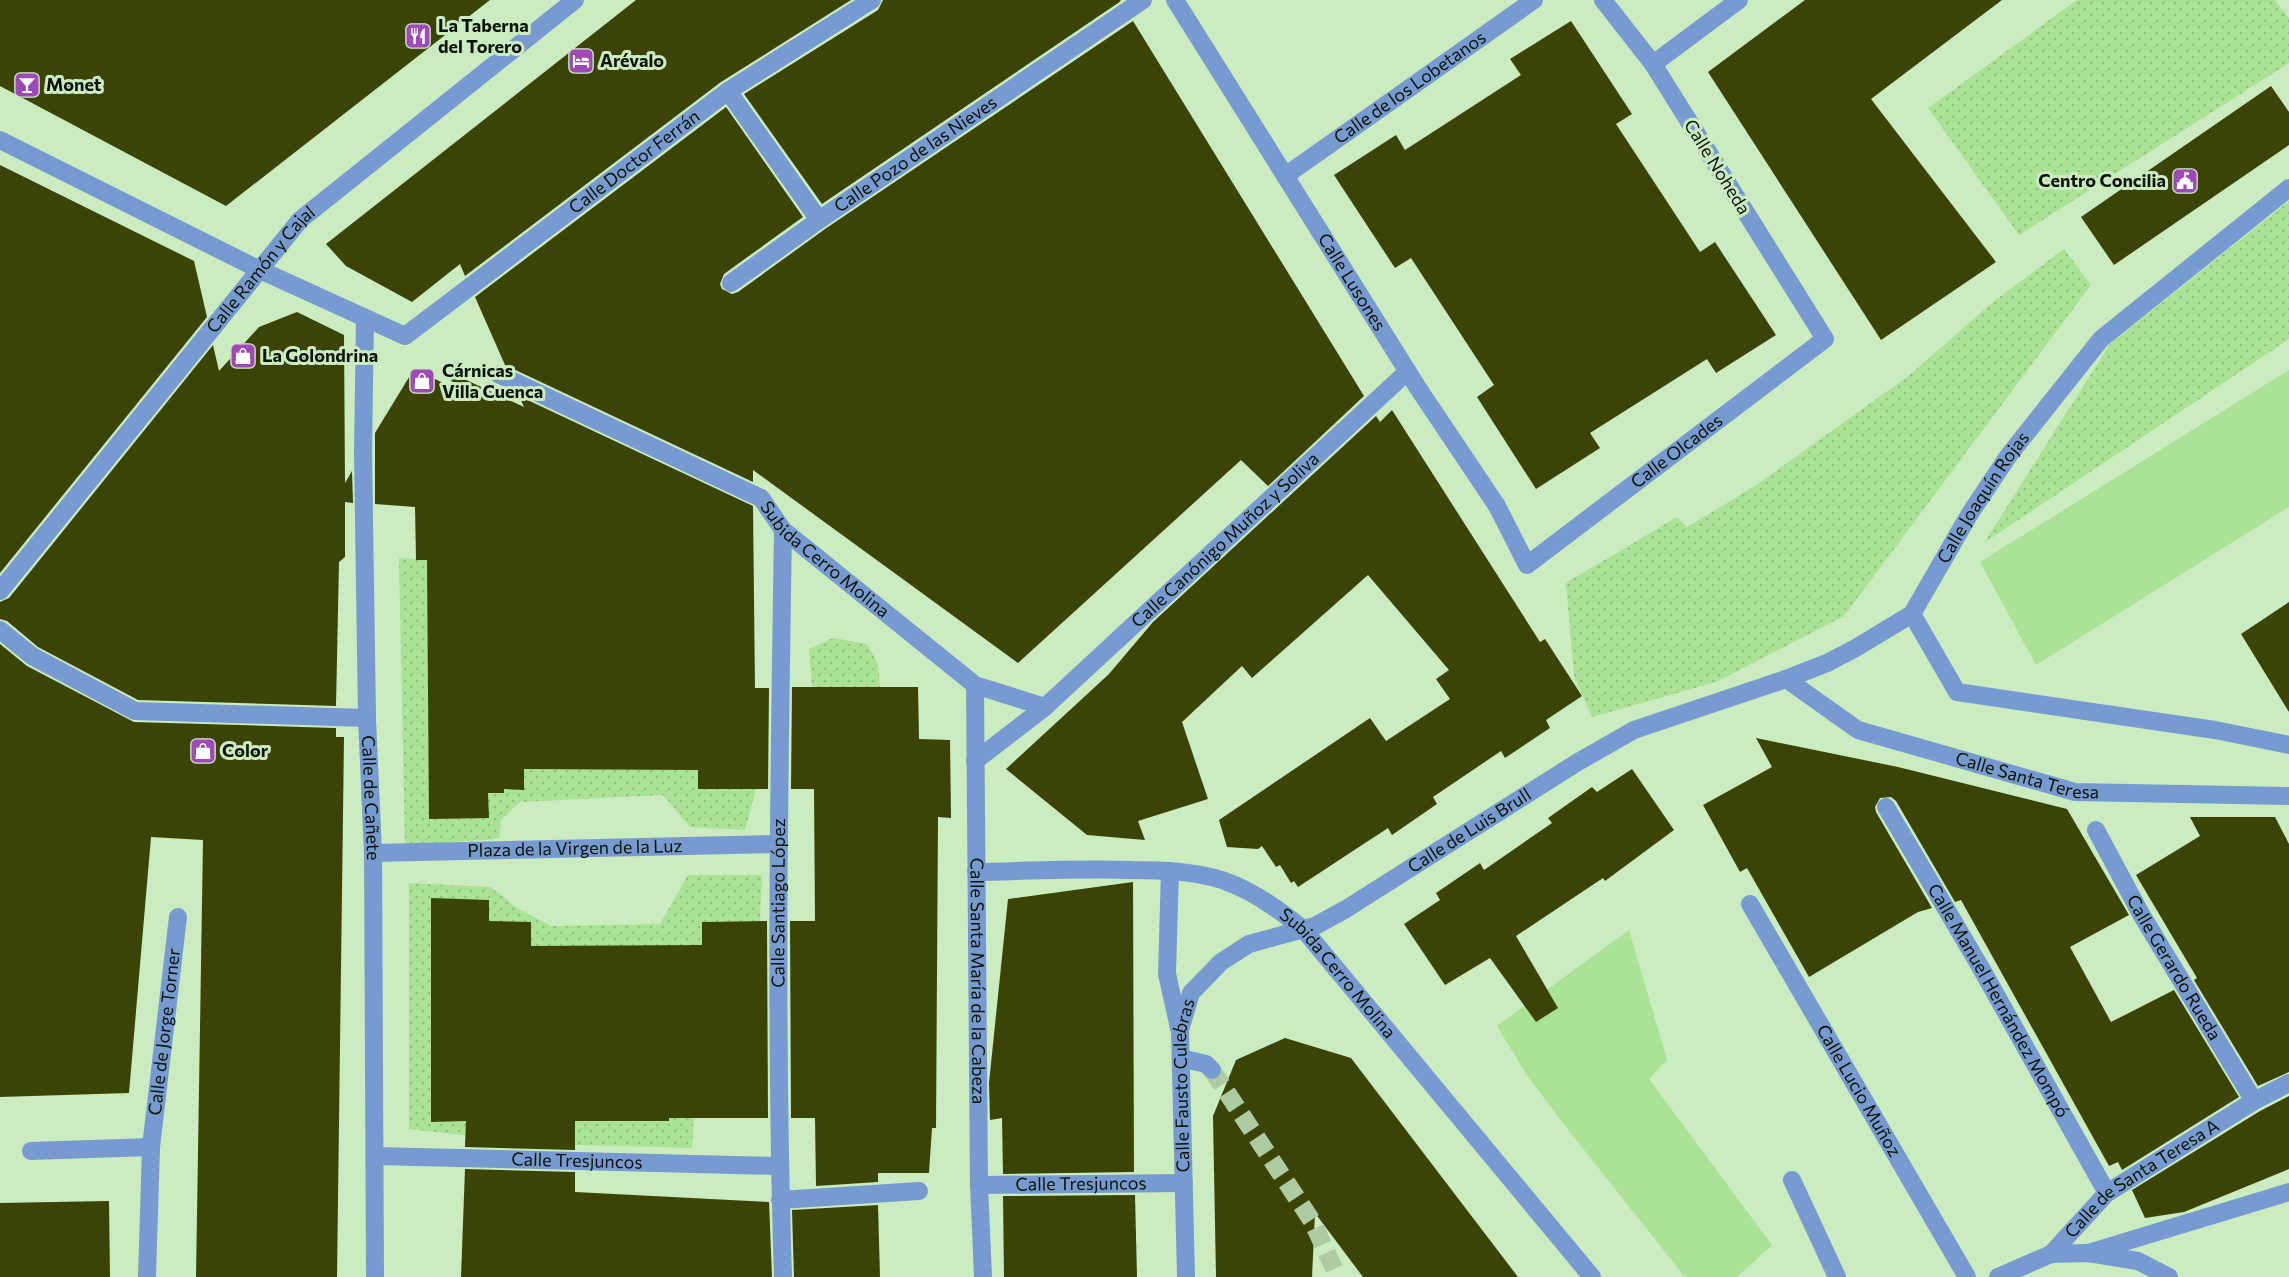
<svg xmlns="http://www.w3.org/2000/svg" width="2289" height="1277" font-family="Commissioner,sans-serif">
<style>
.grass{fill:#aae296}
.park{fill:url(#park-dots)}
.building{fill:#3b4405}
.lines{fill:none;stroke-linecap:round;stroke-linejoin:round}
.minor-tunnel{stroke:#aecca4;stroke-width:18;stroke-dasharray:18 9;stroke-linecap:butt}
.minor{stroke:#779bd0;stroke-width:18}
.labels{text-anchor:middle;stroke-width:6;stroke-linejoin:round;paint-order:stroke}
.poi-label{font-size:18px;font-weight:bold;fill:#081405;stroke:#cbecc0;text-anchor:start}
.street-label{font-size:18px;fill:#081405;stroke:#cbecc0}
</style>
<defs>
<pattern id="park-dots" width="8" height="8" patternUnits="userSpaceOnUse" patternTransform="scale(1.5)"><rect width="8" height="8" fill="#aae296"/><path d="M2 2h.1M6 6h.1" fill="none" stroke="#91c180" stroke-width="1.8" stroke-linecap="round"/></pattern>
</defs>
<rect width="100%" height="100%" fill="#cbecc0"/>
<path class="grass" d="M2289 370V507L2036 665 1980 562Z
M1629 930 1667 1060 1649 1079 1772 1245 1737 1277H1685L1573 1136 1528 1077 1497 1026Z"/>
<path class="park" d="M2077 0H2275L2289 18V63L2019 235 1928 108Z
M2289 201V339L1984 543 2110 344Z
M2064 249 2091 285 1844 616 1716 682 1592 717 1574 676 1566 583 1677 517 1687 527 1755 486 1911 374 1993 302Z
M399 558 457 562 756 789 745 830 690 827 663 795 520 802 501 820 499 839 405 845Z
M833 638 867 644 878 664 880 687H812L809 649Z
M688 875H762L760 921 702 922V970L692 1148 544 1144 409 1129V883L491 887 517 908 551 926 660 924Z"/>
<path class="building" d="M0 0H490L226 206 0 86Z
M636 0H851L721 82 465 276 460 264 412 302 346 266 326 244Z
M883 0H1120L1121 1 822 204 744 94 878 10Z
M1805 0H2002L1871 99 1996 262 1881 340 1708 72Z
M1133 21 1364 396 1268 486 1241 460 1018 663 753 470V482L505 365 475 297 726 107 803 217 724 274 720 284 722 289 732 294 738 292 825 229Z
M1571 21 1632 114 1616 124 1700 252 1715 242 1776 335 1716 373 1707 359 1590 433 1600 448 1536 489 1477 397 1494 385 1411 258 1395 268 1334 175 1396 135 1405 150 1521 75 1510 59Z
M2271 86 2289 112V145L2114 265 2081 217Z
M0 165 194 261 207 317 0 573Z
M297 312 344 335 345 483 352 471 353 503 345 502V557L339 562 336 706 138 700 38 647 7 621 0 619V602L9 598 213 345 219 371 259 327Z
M441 368 524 407 519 396 753 506 755 688H769L768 789H698V770L524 769V790L504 789V793H488L489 818 429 819 427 560H416L415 507 375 504V433L414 369 460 391Z
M1392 410 1540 642 1545 639 1582 696 1546 720 1550 728 1505 758 1501 751 1433 797 1437 804 1392 835 1388 828 1298 887 1294 881 1291 883 1280 865 1276 867 1262 846 1258 849 1227 847 1219 820 1370 718 1386 741 1450 699 1436 679 1449 670 1368 575 1252 678 1242 666 1182 722 1208 799 1138 821 1145 840 1087 835 1006 769 1109 674 1153 622 1376 416 1380 422Z
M2289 602V712L2241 634Z
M0 644 27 666 134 722 336 728V737H344L337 1277H196L203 840 151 837 129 1093 0 1097Z
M792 687H918L919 739 950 740 951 818 938 817 936 1128H932L929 1173H878V1182L816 1186 815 1118H791L790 921H815L814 789H791Z
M1756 738 1898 767 2067 809 2129 915 2070 947 2111 1022 2174 990 2239 1097 2122 1170 2118 1162 2109 1166 1961 900 1955 902 1896 801 1891 797 1880 798 1875 807 1876 812 1932 908 1918 912 1809 977 1747 868 1740 872 1703 805 1772 767Z
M1632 769 1674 830 1605 881 1603 878 1516 936 1558 1008 1536 1022 1490 958 1445 985 1404 924 1440 900 1436 893 1480 863 1484 870 1552 823 1548 818 1592 787 1597 792Z
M2190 817H2275L2289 844V1072L2258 1086 2194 980 2197 978 2136 875 2200 836Z
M1133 882 1134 1172 1003 1174 1002 1118 990 1120 989 1083 1008 899Z
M431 898 489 900V921L531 922V946L702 945V922L767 921 768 1118H669V1121H575V1150L465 1147 466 1121 431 1122Z
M1285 1038 1351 1058 1518 1277H1363L1315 1213 1312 1277H1216L1213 1116 1236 1060Z
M2289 1096V1169L2184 1212 2145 1218 2132 1190 2260 1111Z
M465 1169 575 1172V1192L769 1202 772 1277H461Z
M1135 1195 1137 1277H1004L1003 1196Z
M109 1201 110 1277H0V1203Z
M878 1205 880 1277H794L792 1210Z"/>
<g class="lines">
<path class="minor-tunnel" d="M1212 1070 1312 1221 1338 1277"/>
<g class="minor">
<path id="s1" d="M1175 0 1418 388 1497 506 1527 565 1825 339 1653 64 1603 0"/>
<path d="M1653 64 1739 0"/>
<path d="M728 91 819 220"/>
<path id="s2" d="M0 140 260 270 405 336 728 91 872 0"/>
<path id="s3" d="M1285 176 1534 0"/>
<path id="s4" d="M731 283 819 220 1143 0"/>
<path id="s5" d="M365 318 363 451 367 718 373 853 375 1277"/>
<path id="s6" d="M498 374 761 498 783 530 975 685 1045 707"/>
<path id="s7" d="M0 591 300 220 575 0"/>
<path d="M1912 614 1957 692 2215 730 2289 745"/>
<path d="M0 630 32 656 135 711 367 718"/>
<path id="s8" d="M1786 679 1858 730 2075 792 2289 796"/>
<path id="s9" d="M975 685 979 1185 983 1277"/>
<path id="s10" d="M975 761 1045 707 1407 372"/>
<path id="s11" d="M1886 807 1981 968 2107 1193"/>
<path id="s12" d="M2096 830 2141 914 2254 1101"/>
<path id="s13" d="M373 853 779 844"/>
<path d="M1170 871 1167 974 1179 1028"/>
<path id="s14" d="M976 872C1028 871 1080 868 1132 870 1163 870 1192 871 1222 880 1252 890 1280 910 1304 930L1592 1277"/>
<path id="s15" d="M1750 904 1967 1277"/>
<path d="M1181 1058 1206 1064 1212 1070"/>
<path d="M31 1151 151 1147"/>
<path id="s16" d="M375 1156 779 1166"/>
<path d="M1792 1180 1837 1277"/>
<path id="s17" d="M979 1185 1184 1183"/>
<path d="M780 1200 919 1191"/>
<path d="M2088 1253 2289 1192"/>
<path d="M2051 1254 2088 1253 2138 1261 2169 1277"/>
<path id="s18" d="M147 1277 151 1147 178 917"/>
<path id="s19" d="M783 1277C775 1028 779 779 783 530"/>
<path id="s20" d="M1186 1277 1180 1030 1191 993 1221 962 1249 944 1315 926 1346 909 1578 762 1634 730 1786 679 1827 663 1854 649 1912 614 1969 515 2009 455 2101 339 2289 188"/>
<path id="s21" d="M1998 1277 2051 1254 2107 1193 2254 1101 2289 1083"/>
</g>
</g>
<defs>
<g id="restaurant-square" transform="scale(1.35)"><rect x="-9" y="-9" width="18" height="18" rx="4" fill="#9e49b7" stroke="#cbecc0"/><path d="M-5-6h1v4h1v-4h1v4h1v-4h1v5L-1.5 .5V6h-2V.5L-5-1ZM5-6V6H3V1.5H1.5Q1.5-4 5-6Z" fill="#fff"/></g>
<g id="hotel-square" transform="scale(1.35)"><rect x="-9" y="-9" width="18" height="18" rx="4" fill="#9e49b7" stroke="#cbecc0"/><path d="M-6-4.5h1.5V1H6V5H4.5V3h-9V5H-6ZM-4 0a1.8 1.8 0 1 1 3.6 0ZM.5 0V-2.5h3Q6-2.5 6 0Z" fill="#fff"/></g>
<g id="bar-square" transform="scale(1.35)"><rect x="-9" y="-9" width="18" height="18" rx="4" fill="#9e49b7" stroke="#cbecc0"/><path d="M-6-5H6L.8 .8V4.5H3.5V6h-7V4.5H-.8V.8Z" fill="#fff"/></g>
<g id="civic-square" transform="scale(1.35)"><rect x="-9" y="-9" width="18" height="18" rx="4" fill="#9e49b7" stroke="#cbecc0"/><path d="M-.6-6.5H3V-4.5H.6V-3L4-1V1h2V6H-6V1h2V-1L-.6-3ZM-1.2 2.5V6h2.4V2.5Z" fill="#fff"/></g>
<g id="shop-square" transform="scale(1.35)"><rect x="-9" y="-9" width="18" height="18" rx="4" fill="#9e49b7" stroke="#cbecc0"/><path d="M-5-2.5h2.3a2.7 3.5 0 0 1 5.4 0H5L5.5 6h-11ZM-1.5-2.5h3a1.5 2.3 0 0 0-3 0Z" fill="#fff"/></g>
</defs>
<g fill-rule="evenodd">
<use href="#restaurant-square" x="418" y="36"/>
<use href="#hotel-square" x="581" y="61"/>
<use href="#bar-square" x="27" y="85"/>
<use href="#civic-square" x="2185" y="181"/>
<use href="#shop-square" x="243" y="356"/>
<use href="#shop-square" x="422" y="381"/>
<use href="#shop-square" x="203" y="751"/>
</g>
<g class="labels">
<g class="poi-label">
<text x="438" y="32">La Taberna<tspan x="438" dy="21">del Torero</tspan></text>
<text x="600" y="67">Arévalo</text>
<text x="46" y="91">Monet</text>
<text x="2166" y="187" text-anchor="end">Centro Concilia</text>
<text x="262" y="362">La Golondrina</text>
<text x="442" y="377">Cárnicas<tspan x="442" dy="21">Villa Cuenca</tspan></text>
<text x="222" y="757">Color</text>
</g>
<g class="street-label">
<text dy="6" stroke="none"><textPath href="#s3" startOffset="153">Calle de los Lobetanos</textPath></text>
<text dy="6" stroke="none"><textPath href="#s4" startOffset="225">Calle Pozo de las Nieves</textPath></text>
<text dy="6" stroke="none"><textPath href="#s2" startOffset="738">Calle Doctor Ferrán</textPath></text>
<text transform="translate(1717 167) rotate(58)" y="6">Calle Noheda</text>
<text dy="6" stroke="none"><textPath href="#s7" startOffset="414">Calle Ramón y Cajal</textPath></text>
<text dy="6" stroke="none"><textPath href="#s1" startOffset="333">Calle Lusones</textPath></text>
<text dy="6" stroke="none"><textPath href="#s1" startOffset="854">Calle Olcades</textPath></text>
<text dy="6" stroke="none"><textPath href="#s20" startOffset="1244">Calle Joaquín Rojas</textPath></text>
<text dy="6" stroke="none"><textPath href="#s10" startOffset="334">Calle Canónigo Muñoz y Soliva</textPath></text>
<text dy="6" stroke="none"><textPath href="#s6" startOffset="380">Subida Cerro Molina</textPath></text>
<text dy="6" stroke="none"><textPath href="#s8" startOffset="264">Calle Santa Teresa</textPath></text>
<text dy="6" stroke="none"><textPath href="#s5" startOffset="480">Calle de Cañete</textPath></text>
<text dy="6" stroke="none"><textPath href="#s20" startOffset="612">Calle de Luis Brull</textPath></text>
<text dy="6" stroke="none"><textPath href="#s13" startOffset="202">Plaza de la Virgen de la Luz</textPath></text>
<text dy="6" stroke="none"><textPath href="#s19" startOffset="374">Calle Santiago López</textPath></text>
<text dy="6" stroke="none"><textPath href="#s12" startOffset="158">Calle Gerardo Rueda</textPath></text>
<text dy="6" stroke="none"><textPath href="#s14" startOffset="398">Subida Cerro Molina</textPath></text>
<text dy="6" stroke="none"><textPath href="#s9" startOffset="296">Calle Santa María de la Cabeza</textPath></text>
<text dy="6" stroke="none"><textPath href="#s11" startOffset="224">Calle Manuel Hernández Mompó</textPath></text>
<text dy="6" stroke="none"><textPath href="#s18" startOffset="246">Calle de Jorge Torner</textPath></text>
<text dy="6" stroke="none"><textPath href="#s20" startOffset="192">Calle Fausto Culebras</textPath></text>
<text dy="6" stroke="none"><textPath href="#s15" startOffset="216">Calle Lucio Muñoz</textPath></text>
<text dy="6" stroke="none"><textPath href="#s16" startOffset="202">Calle Tresjuncos</textPath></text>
<text dy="6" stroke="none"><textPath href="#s21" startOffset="177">Calle de Santa Teresa A</textPath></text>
<text dy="6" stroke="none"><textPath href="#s17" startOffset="102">Calle Tresjuncos</textPath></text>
</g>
</g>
</svg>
